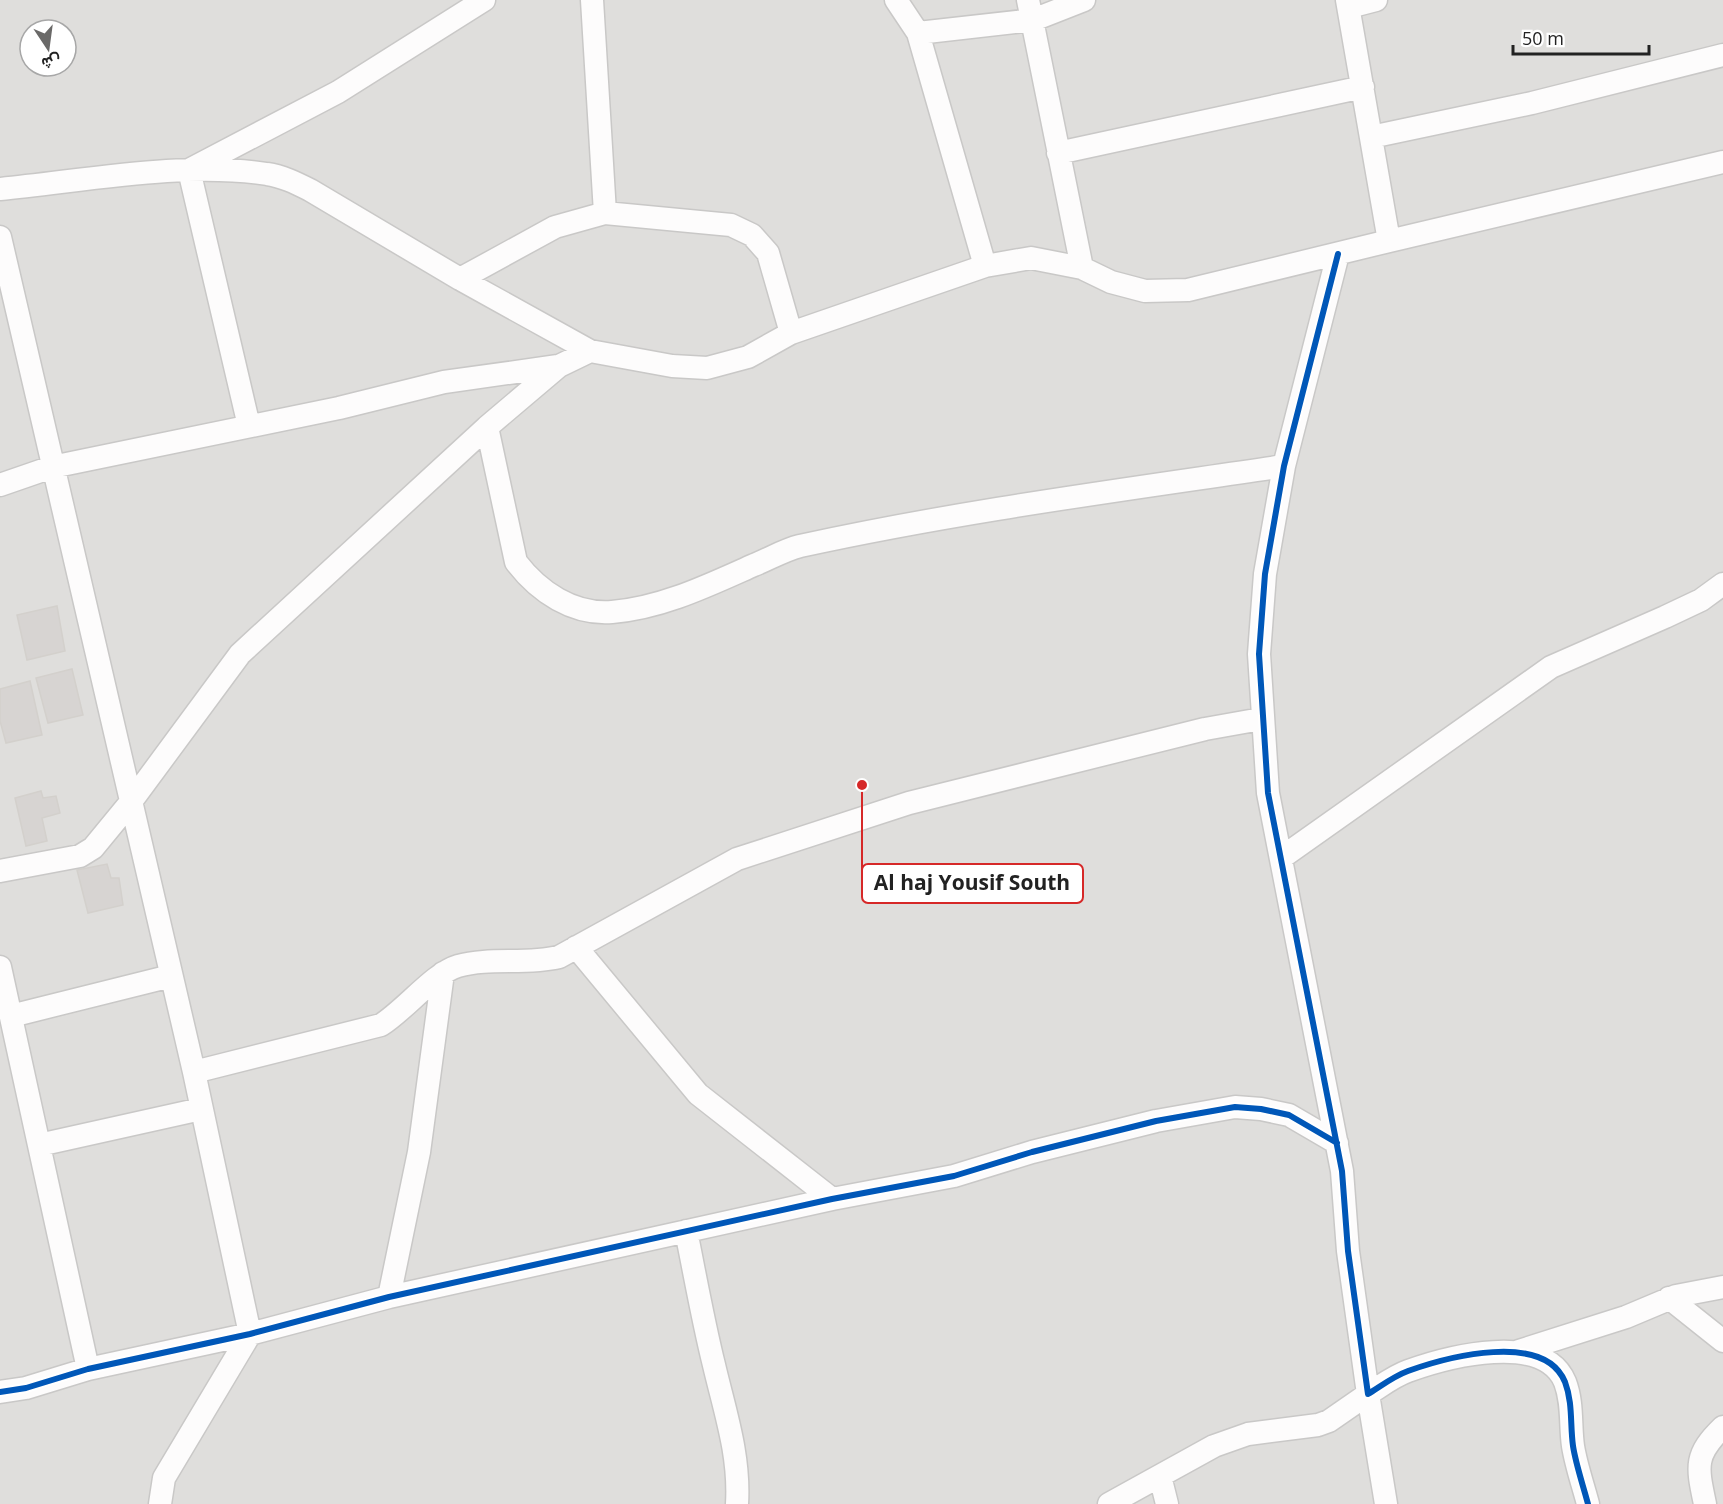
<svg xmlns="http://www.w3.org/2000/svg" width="1723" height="1504" font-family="'Open Sans',Vazirmatn,sans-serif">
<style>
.residential{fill:#dfdedc;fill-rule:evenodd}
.building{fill:#d7d4d2;stroke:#d3d0cc;stroke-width:1.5}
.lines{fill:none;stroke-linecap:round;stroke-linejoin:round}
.minor-casing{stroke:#c9c8c7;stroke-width:25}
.minor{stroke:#fdfcfc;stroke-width:22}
.cycleway-casing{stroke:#fff;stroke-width:10}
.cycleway{stroke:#0057b8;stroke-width:6}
.leader{fill:none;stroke:#d62828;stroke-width:2}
.callout-dot{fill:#d62828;stroke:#fff;stroke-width:2}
.callout{fill:#fff;stroke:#d62828;stroke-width:2}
.callout-label{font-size:21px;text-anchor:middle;font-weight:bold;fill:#222}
</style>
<rect width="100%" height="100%" fill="#f0eeeb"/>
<path class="residential" d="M0 0H1723V1504H0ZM30 30H66V66H30Z"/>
<path class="building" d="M57 606 65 651 27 660 17 615Z
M72 669 83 715 48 723 36 678Z
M30 681 42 735 6 743 0 721V689Z
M41 791 43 798 56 796 60 813 42 818 47 841 26 846 15 798Z
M107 864 111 878H119L123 905 88 913 77 870Z"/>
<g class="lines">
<g class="minor-casing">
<path id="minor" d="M592 0 605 213
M896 0 918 33 985 266
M1028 0 1082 268 1111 282 1145 291 1188 290 1389 241
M1347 0 1389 241 1723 162
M1349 7 1376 0
M918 33 1033 20 1084 0
M1371 137 1532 103 1723 55
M1058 153 1363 87
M0 189C83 181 184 161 267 174 282 176 296 183 310 190L460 279 590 351
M0 237 194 1072 250 1334 164 1478 160 1504
M1338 254 1284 466 1265 574 1259 654 1268 793 1342 1171 1348 1251 1368 1394C1381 1386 1394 1376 1408 1371 1447 1357 1544 1331 1565 1382 1573 1403 1570 1425 1573 1446 1576 1465 1583 1485 1588 1504
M460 279 555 227 605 213 731 225 752 235 768 253 791 333
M249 426 189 170 338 92 484 0
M487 427 516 562C539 592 573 615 612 612 662 608 709 585 754 565 769 559 784 550 800 546 960 511 1122 490 1284 466
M0 485 52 467 339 408 444 382 558 366
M1281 858 1551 667 1665 617 1701 600 1723 584
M0 871 80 856 93 848 130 803 240 654 487 427 559 366 590 351 672 366 707 368 748 357 791 333 985 266 1031 258 1082 268
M576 947 698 1094 832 1199
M0 967 88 1369
M11 1016 171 976
M194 1072 381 1025C405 1010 434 973 458 966 490 957 526 965 559 957L737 859 909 803 1205 729 1261 719
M39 1145 201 1109
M686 1231C695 1275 703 1321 714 1365 725 1412 740 1455 737 1504
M389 1297 419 1152 443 973
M1669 1298 1723 1341
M1519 1351 1626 1317 1676 1296 1723 1287
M0 1392 26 1388 88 1369 250 1334 389 1297 832 1199 954 1176 1032 1152 1156 1121 1235 1107 1261 1109 1289 1115 1337 1143
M1160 1476 1167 1504
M1109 1504 1214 1446 1248 1434 1318 1425 1329 1421 1368 1394 1386 1504
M1705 1504C1697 1466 1694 1455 1723 1427"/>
</g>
<use href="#minor" class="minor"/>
<g class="cycleway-casing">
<path id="cycleway" d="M1338 254 1284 466 1265 574 1259 654 1268 793 1342 1171 1348 1251 1368 1394C1381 1386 1394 1376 1408 1371 1447 1357 1544 1331 1565 1382 1573 1403 1570 1425 1573 1446 1576 1465 1583 1485 1588 1504
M0 1392 26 1388 88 1369 250 1334 389 1297 832 1199 954 1176 1032 1152 1156 1121 1235 1107 1261 1109 1289 1115 1337 1143"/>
</g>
<use href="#cycleway" class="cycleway"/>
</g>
<path class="leader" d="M862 785L862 883"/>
<circle class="callout-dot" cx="862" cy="785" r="6"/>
<rect class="callout" x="862" y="864" width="221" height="39" rx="6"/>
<g class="callout-label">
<text x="972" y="890">Al haj Yousif South</text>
</g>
<g transform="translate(48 48) rotate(167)"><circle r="28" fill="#ffffff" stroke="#a7a7a7" stroke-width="1.5"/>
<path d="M0-4.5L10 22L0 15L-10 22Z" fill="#6a6968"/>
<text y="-9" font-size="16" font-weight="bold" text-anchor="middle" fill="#222222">ش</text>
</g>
<path d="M1513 45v9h136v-9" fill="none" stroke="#222222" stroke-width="3"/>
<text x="1522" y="45" font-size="18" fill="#222222" stroke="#ffffff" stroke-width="4.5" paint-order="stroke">50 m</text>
</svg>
